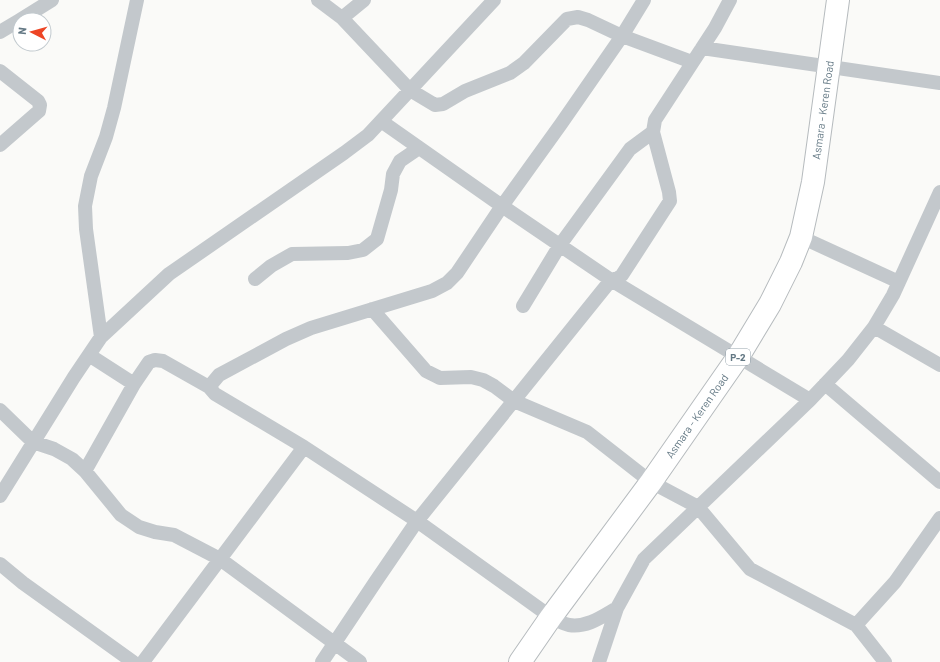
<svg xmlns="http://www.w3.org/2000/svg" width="940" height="662" font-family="Barlow,sans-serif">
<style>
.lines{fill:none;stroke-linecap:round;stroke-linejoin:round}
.highway-casing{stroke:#b6bbbe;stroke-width:24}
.street{stroke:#c3c8cc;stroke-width:14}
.highway{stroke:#fff;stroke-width:22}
.labels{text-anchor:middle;stroke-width:4;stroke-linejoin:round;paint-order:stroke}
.shield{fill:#fff;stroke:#92a0a9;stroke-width:1}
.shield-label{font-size:10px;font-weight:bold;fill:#637884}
.street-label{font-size:11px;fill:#637884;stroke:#fff}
</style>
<rect width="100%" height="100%" fill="#fafaf8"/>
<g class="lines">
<g class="highway-casing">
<path id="highway" d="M520 662 551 617 651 482 738 357 770 304 791 262 801 237 813 182 838 0"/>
</g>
<path class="street" d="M318 0 342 18 410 90 435 105 443 104 465 91 510 73 524 63 567 19 578 17 588 20 622 36 692 62
M342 18 364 0
M20 20 52 0
M0 32 20 20
M702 48 940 83
M0 71 38 101 40 105 39 111 0 145
M381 121 502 206 611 280 810 400
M801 237 899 282
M255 279 271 266 292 254 348 253 363 250 377 239 391 190 393 174 400 161 419 148
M523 306 560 245 630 149 653 132
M372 309 426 371 440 378 471 377 483 380 494 386 514 401 587 432 651 482 698 507 739 556 750 569 856 625 885 662
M874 327 940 365
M101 337 86 229 85 206 91 176 106 137 114 108 137 0
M89 355 134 384
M825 384 940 482
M209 387 219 375 286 339 311 328 432 291 447 283 457 273 502 206 561 124 622 36 644 0
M0 410 33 442 54 449 72 459 85 471 121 515 139 527 155 532 174 535 220 559 360 662
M85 471 134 384 149 362 155 360 163 361 209 387 215 394 304 447 417 521 551 617C557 620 563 624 569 625 587 628 603 616 617 608
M0 496 74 377 101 337 169 274 344 153 368 135 494 0
M0 564 23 583 133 662
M856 625 895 582 940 518
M143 662 304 447
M322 662 376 581 417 521 611 280 618 278 622 275 670 201 669 192 653 132 655 120 715 28 730 0
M599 662 617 608 644 559 810 400 848 360 874 327 893 295 940 192"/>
<use href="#highway" class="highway"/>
</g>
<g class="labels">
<rect class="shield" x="726" y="349" width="24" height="16" rx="3"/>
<g class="shield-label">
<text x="738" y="361">P-2</text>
</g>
<g class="street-label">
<text transform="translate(823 110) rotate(-82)" y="4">Asmara - Keren Road</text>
<text transform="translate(697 416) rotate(-55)" y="4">Asmara - Keren Road</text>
</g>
</g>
<g transform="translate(32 32) rotate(276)"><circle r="19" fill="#ffffff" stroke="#c1c9ce"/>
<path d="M0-3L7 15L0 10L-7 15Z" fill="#ed4525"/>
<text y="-6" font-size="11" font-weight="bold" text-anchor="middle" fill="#637884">N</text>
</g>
</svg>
